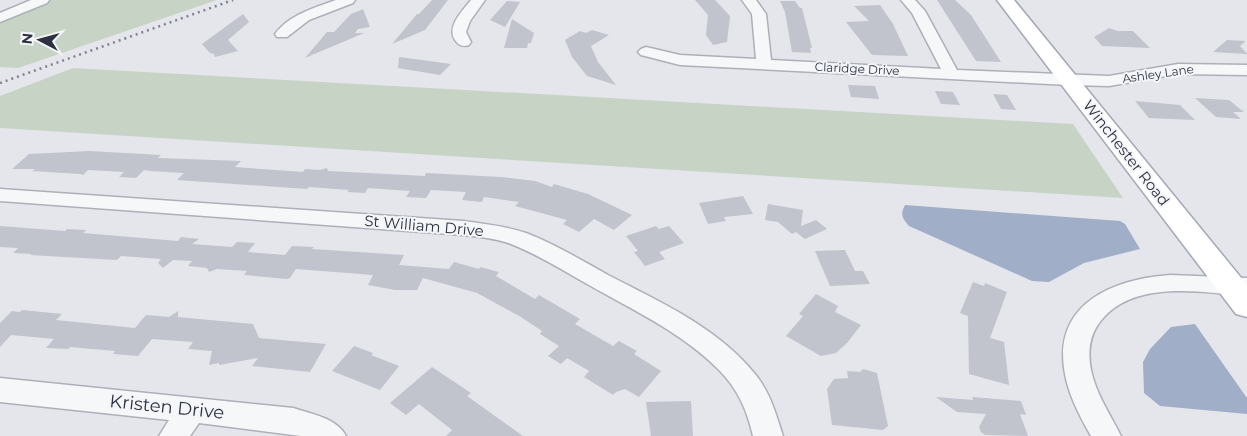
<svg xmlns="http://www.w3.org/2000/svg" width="1247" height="436" font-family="Montserrat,sans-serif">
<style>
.green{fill:#c7d4c5}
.water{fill:#a1aec8}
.building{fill:#c1c4cd}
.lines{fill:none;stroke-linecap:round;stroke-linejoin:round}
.minor-casing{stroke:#adb0b8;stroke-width:3}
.major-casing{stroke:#a4a8b6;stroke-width:3}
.minor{fill:#f6f7f9;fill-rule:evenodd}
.major{fill:#fff;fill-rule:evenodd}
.rail{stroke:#7e8394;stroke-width:2.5;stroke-dasharray:2 4;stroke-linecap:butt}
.labels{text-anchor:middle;stroke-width:4;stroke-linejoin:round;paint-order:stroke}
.far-street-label{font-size:12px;fill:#2c3142;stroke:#f4f5f8}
.street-label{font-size:15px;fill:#2c3142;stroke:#f4f5f8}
.near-street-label{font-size:18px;fill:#2c3142;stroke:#f4f5f8}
</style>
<rect width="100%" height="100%" fill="#e4e6eb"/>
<path class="green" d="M47 0H217L18 68 0 67V20Z
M73 68 1073 124 1123 198 0 128V96Z"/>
<path class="water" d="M905 205 1120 221 1125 224 1140 249 1084 263 1049 282 1032 281 909 226C902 218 900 214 905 205Z
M1195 324 1247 398V414L1160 406 1144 393 1143 362 1150 349 1171 327Z"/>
<path class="building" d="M432 0H448L425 30 392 44 417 14H419Z
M695 0H715L730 16 727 42 713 45 706 35 708 15Z
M937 0H955L971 15 1001 62 976 61Z
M507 1 520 2 505 27 490 20Z
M780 1H795L800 8H802L812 48H810L811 53 792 52 785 12Z
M880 5 893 24 908 56 872 55 846 22 869 21 854 6Z
M363 9 370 27 358 29 355 33H364L305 58 327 32H334L351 14Z
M243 14 249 22 228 40 238 51 215 57 214 54 210 53 202 44Z
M512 19 534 33 531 43H528L527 48H504Z
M1109 28 1118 31H1133L1150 48 1102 46 1094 37Z
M592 30 609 35 591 46 598 62 616 85 587 76 572 57 565 40 580 31 586 33Z
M1227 40 1246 41 1240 46 1247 54 1213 52Z
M399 57 429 61 451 64 440 75 398 68Z
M848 85 875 86 879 99 851 97Z
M935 91 953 92 960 105 941 104Z
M993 94 1007 95 1016 110 1001 109Z
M1195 98 1229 100 1244 112H1233L1241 119 1216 117Z
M1135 101 1180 105 1195 120 1149 118Z
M89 151 161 155 158 158 241 161 235 167 303 172 305 169 320 170 327 168 328 171 368 173 425 176 426 173 501 177 535 181 552 187 554 184 588 194 632 215 614 230 594 219 579 232 563 224 567 220 515 206 519 202 484 197 482 202 462 200 466 192 431 190 426 198 406 197 410 191 368 188 365 193 347 192 349 190 309 187 307 189 177 180 184 173 150 171 144 170 136 178 119 177 124 172 88 170 83 175 80 174 32 171 35 169H12L29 154Z
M743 196 753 214 724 217 726 221 708 224 699 203Z
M768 204 803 210 801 226 816 220 827 229 805 239 796 232 792 234 778 222 765 220Z
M0 226 65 231 67 229 86 230 83 233 178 241 181 237 199 239 192 244 232 247 237 242 255 243 248 252 285 255 292 246 314 247 312 249 404 255 399 265 449 269 454 262 479 269 480 267 499 272 496 276 535 299 539 295 580 319 575 324 613 346 619 341 637 351 634 354 661 371 639 397 625 389 616 392 613 395 584 377 589 371 567 358 561 364 548 356 559 346 540 334 542 331 521 317 477 293 423 278 417 290H395L368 285 373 275 296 269 290 278 287 279 244 275 247 271 217 269 209 272 207 268 188 266 192 261 173 260 163 268 158 263 161 259 121 256 117 260 30 255 32 254 13 253 18 248 0 247Z
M656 226 659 229 669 226 684 243 659 252 665 259 645 266 634 252 638 251 626 236Z
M845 250 855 271H863L870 284 830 286 815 251Z
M973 282 984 286 985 283 1007 292 990 338 1004 342 1009 385 969 374 968 316 960 313Z
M816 294 838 306 835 312 861 325 848 342 836 353 821 356 786 336 803 316 799 314Z
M22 310 62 314 56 320 135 328 146 315 169 317 178 311V317L253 324 259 338 326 344 310 372 252 366 258 358 219 365V363L209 365 212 351 188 349 193 342 152 339 138 356 113 354 115 351 70 347 68 349 46 348 54 339 11 335 0 347V323L12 311 20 312Z
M354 346 373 353 371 355 399 366 380 390 332 371Z
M432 367 471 393 467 396 523 436H446L452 430 419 404 406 415 390 403Z
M863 369 877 373 888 426 883 430 832 425 827 389 834 379 848 378 847 371 860 372Z
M936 397 973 400 972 397 1021 401 1026 415 1020 414 1028 436 985 435 981 432 979 427 986 414 957 412Z
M691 401 693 436H651L646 402Z"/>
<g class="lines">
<g class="minor-casing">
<path id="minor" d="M31 0H49L47 3 0 22V13Z
M336 0H355L353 3 309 20 287 37H277L275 34C289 15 314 8 336 0Z
M471 0H485L470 21 466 32 471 42 469 45C463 47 459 46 455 40 446 27 463 10 471 0Z
M742 0H756L766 14 771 60 941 69 912 13 901 0H915L925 11 957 70 1109 76 1178 64 1247 65V75L1178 74 1109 86 1068 85 680 65 641 55 638 52 641 49 646 47 680 55 756 59 752 14Z
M0 189 463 221C484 224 506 226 526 233 555 244 581 260 608 275 660 302 717 327 755 374 770 392 776 414 783 436H753C747 410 738 389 719 370 683 333 633 310 589 285 564 271 539 255 511 244 496 238 479 237 463 235L0 201Z
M1170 275 1247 278V296C1202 292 1138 280 1104 317 1090 332 1087 349 1091 370 1096 394 1110 414 1121 436H1091C1079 415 1067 392 1064 368 1055 302 1115 279 1170 275Z
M0 378 293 408C311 414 337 418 346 436H301L199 423 190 436H159L169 420 0 402Z"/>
</g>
<g class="major-casing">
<path id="major" d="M997 0H1014L1247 285V317L1236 314Z"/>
</g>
<use href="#minor" class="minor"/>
<use href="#major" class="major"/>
<path class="rail" d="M0 83 233 0"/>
</g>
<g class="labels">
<g class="far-street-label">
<text transform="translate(857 69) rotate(3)" y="4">Claridge Drive</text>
<text transform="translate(1158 74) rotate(-8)" y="4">Ashley Lane</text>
</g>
<g class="street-label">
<text transform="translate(1126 153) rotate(52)" y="5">Winchester Road</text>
<text transform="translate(424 226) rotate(5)" y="5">St William Drive</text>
</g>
<g class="near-street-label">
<text transform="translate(167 407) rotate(6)" y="6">Kristen Drive</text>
</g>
</g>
<g transform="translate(40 40) rotate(276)" stroke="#f4f5f8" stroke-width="4" paint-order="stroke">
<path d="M0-4L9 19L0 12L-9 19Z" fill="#2c3142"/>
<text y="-8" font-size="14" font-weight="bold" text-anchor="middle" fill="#2c3142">N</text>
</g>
</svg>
